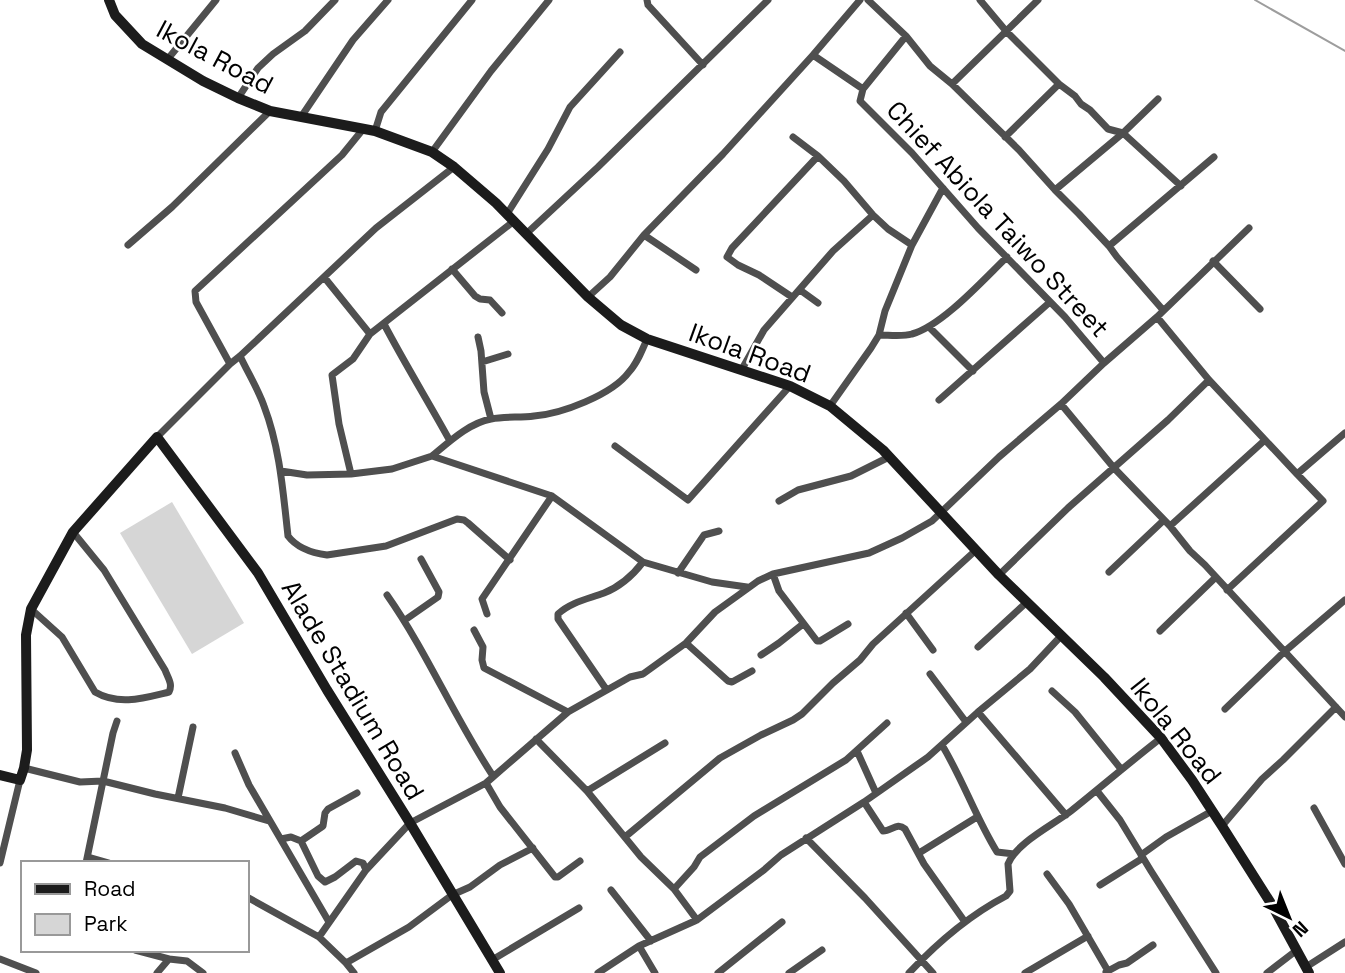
<svg xmlns="http://www.w3.org/2000/svg" width="1345" height="973" font-family="'Space Grotesk',sans-serif">
<style>
.green{fill:#d6d6d6}
.lines{fill:none;stroke-linecap:round;stroke-linejoin:round}
.stream{stroke:#9d9d9d;stroke-width:2}
.street{stroke:#4f4f4f;stroke-width:7}
.secondary{stroke:#1c1c1c;stroke-width:10}
.labels{text-anchor:middle;dominant-baseline:central;stroke-width:5;stroke-linejoin:round;paint-order:stroke}
.street-label{font-size:26px;fill:#000;stroke:#fff}
</style>
<rect width="100%" height="100%" fill="#fff"/>
<!-- green -->
<path class="green" d="M172 502 244 623 192 654 120 533Z"/>
<g class="lines">
<!-- stream -->
<path class="stream" d="M1255 0 1345 51"/>
<!-- street -->
<path class="street" d="M647 0 648 5 703 65
M868 0 906 36 930 66 952 84 1019 150 1055 190 1079 214 1109 246 1117 257 1163 310
M980 0 1006 31 1059 84 1075 96 1081 104 1090 110 1108 129 1123 133 1181 186
M906 36 863 89 860 101 912 153 978 228 1065 317 1104 363
M813 55 863 89
M167 60 216 0
M952 84 1038 0
M238 98 258 68 273 54 305 31 335 0
M301 117 353 40 388 0
M375 131 381 112 472 0
M793 137 818 156 844 181 873 215 888 229 912 245
M1005 137 1059 84
M432 152 491 71 549 0
M1055 190 1123 133 1158 99
M507 214 548 149 570 107 620 52
M526 234 598 167 768 0
M644 235 696 270
M128 245 172 207 270 111
M1109 246 1214 157
M1213 261 1260 309
M452 269 475 296 480 299 490 300 502 313
M324 277 370 334
M800 290 818 303
M588 297 610 277 644 235 723 154 813 55 860 0
M792 297 759 275 738 265 727 257 732 248 818 156
M1157 317 1209 380 1297 474 1345 433
M384 324C405 364 428 401 450 441
M929 327 973 371
M879 335C889 335 902 337 912 334 942 326 984 279 1007 257
M478 337 481 351 484 392 491 419
M240 356C248 373 258 389 264 406 280 448 283 492 288 536 297 548 312 553 327 555L386 546 457 519 464 520 468 523 510 560
M482 362 508 354
M230 364 196 302 195 291 342 155 364 128
M742 369 764 330 833 251 873 215
M939 400 1050 302
M1061 404 1114 468 1170 526 1190 551 1205 565 1345 717
M830 406 871 348 879 335 885 311 912 245 943 188
M157 437 230 364 240 356 376 228 454 167
M615 446 688 500 790 386
M432 456C449 442 469 423 491 419 505 416 520 418 534 416 561 414 612 395 629 372 637 363 642 351 647 339
M281 471 307 475 351 474 392 469 432 456 552 496 643 562
M351 474 339 424 332 375 353 359 370 334 514 221
M779 501 798 490 851 476 889 457
M1170 526 1265 440
M1109 572 1164 520
M678 573 704 535 719 531
M773 574 779 591 817 641H820L848 624
M999 575 1068 508 1168 420 1209 380
M1227 590 1323 501 1297 474
M387 595C427 652 454 717 493 776
M31 609 62 637 95 692C119 706 144 698 169 692 173 684 168 678 165 670L104 570 73 532
M906 613 933 650
M487 614 482 599 552 496
M405 620 438 597 439 592 421 559
M474 630 483 647 482 660 484 668 568 712
M1160 631 1216 577
M686 643 728 681 732 682 752 671
M978 647 1027 602
M761 655 779 643 803 624
M930 674 966 722
M606 689 558 619V614C571 602 588 599 604 593 619 587 633 575 643 562L712 582 747 587
M1052 691 1075 712 1121 769
M1225 709 1284 652 1345 600
M978 712 1066 815
M536 739 587 791 641 857 674 889 697 920
M942 745C963 780 976 818 997 852L1014 854
M857 751 876 793
M235 753 249 785 329 922
M24 768 80 782 103 781 155 794 225 808 269 821
M486 783 500 807 555 877H558L580 861
M587 791 665 743
M1097 791 1120 820 1151 871 1216 973
M178 798 193 727
M864 802 883 831C892 831 897 822 905 829L924 864 965 922
M1314 808 1345 864
M1222 826 1262 779 1283 760 1336 707
M625 837 720 758 761 735 793 720 802 714 833 683 860 660 873 644 975 551
M806 838 865 898 933 973
M281 839 291 837 301 841 323 826 325 813 328 809 357 793
M301 841 318 876 325 882 335 877 356 861 363 863 366 870
M919 853 977 817
M1141 855 1166 837 1212 811
M88 857 109 863
M0 863 20 780
M86 863 113 733 117 721
M1047 874 1069 904 1108 971
M1100 885 1143 858
M674 889 694 867 700 857 754 816 846 760 887 723
M611 890 651 941
M247 897 319 937 366 870 410 823 486 783 568 712 630 677 643 674 686 643 715 612 758 581 773 574 869 553 902 538 932 521 999 457 1061 404 1104 363 1157 317 1249 228
M319 937 346 963 354 973
M639 946 655 973
M135 950 169 959 187 961 203 973
M0 959 36 973
M492 960 579 908
M346 963 409 927 452 895 470 887 500 865 533 848
M1306 967 1345 942
M1106 972 1119 965 1127 963 1153 945
M157 973 169 959
M598 973 639 946 697 920 764 870 781 855 864 802 928 757 978 712 1030 669 1061 636
M718 973 782 922
M789 973 822 950
M909 973C937 943 970 915 1006 896L1010 891 1008 864C1016 843 1053 825 1071 811 1101 787 1130 762 1161 738
M1025 973 1088 936
M1267 973 1297 950"/>
<!-- secondary -->
<path class="secondary" d="M109 0 115 15 142 44 203 81 238 98 270 111 375 131 432 152 454 167 496 203 588 297 621 325 647 339 790 386 830 406 883 450 999 575 1104 677 1161 738 1192 780 1222 826 1272 905 1309 973
M0 775 20 780 24 768 27 750 26 635 31 609 73 532 157 437 258 573 327 690 410 823 500 973"/>
</g>
<g class="labels">
<!-- street labels -->
<g class="street-label">
<text transform="translate(215 57) rotate(28)">Ikola Road</text>
<text transform="translate(998 219) rotate(47)">Chief Abiola Taiwo Street</text>
<text transform="translate(750 353) rotate(20)">Ikola Road</text>
<text transform="translate(353 690) rotate(59)">Alade Stadium Road</text>
<text transform="translate(1176 731) rotate(51)">Ikola Road</text>
</g>
</g>
<!-- legend -->
<rect x="21" y="861" width="228" height="91" fill="#ffffff" stroke="#999999" stroke-width="2"/>
<rect x="35" y="884" width="35" height="10" fill="#1c1c1c" stroke="#999999" stroke-width="2"/>
<text x="84" y="896" font-size="21" fill="#000000">Road</text>
<rect x="35" y="914" width="35" height="21" fill="#d6d6d6" stroke="#999999" stroke-width="2"/>
<text x="84" y="931" font-size="21" fill="#000000">Park</text>
<!-- north arrow -->
<g transform="translate(1289 917) rotate(137)" stroke="#ffffff" stroke-width="5" paint-order="stroke">
<path d="M0-5L12 26L0 18L-12 26Z" fill="#000000"/>
<text y="-10" font-size="19" font-weight="bold" text-anchor="middle" fill="#000000">N</text>
</g>
</svg>
